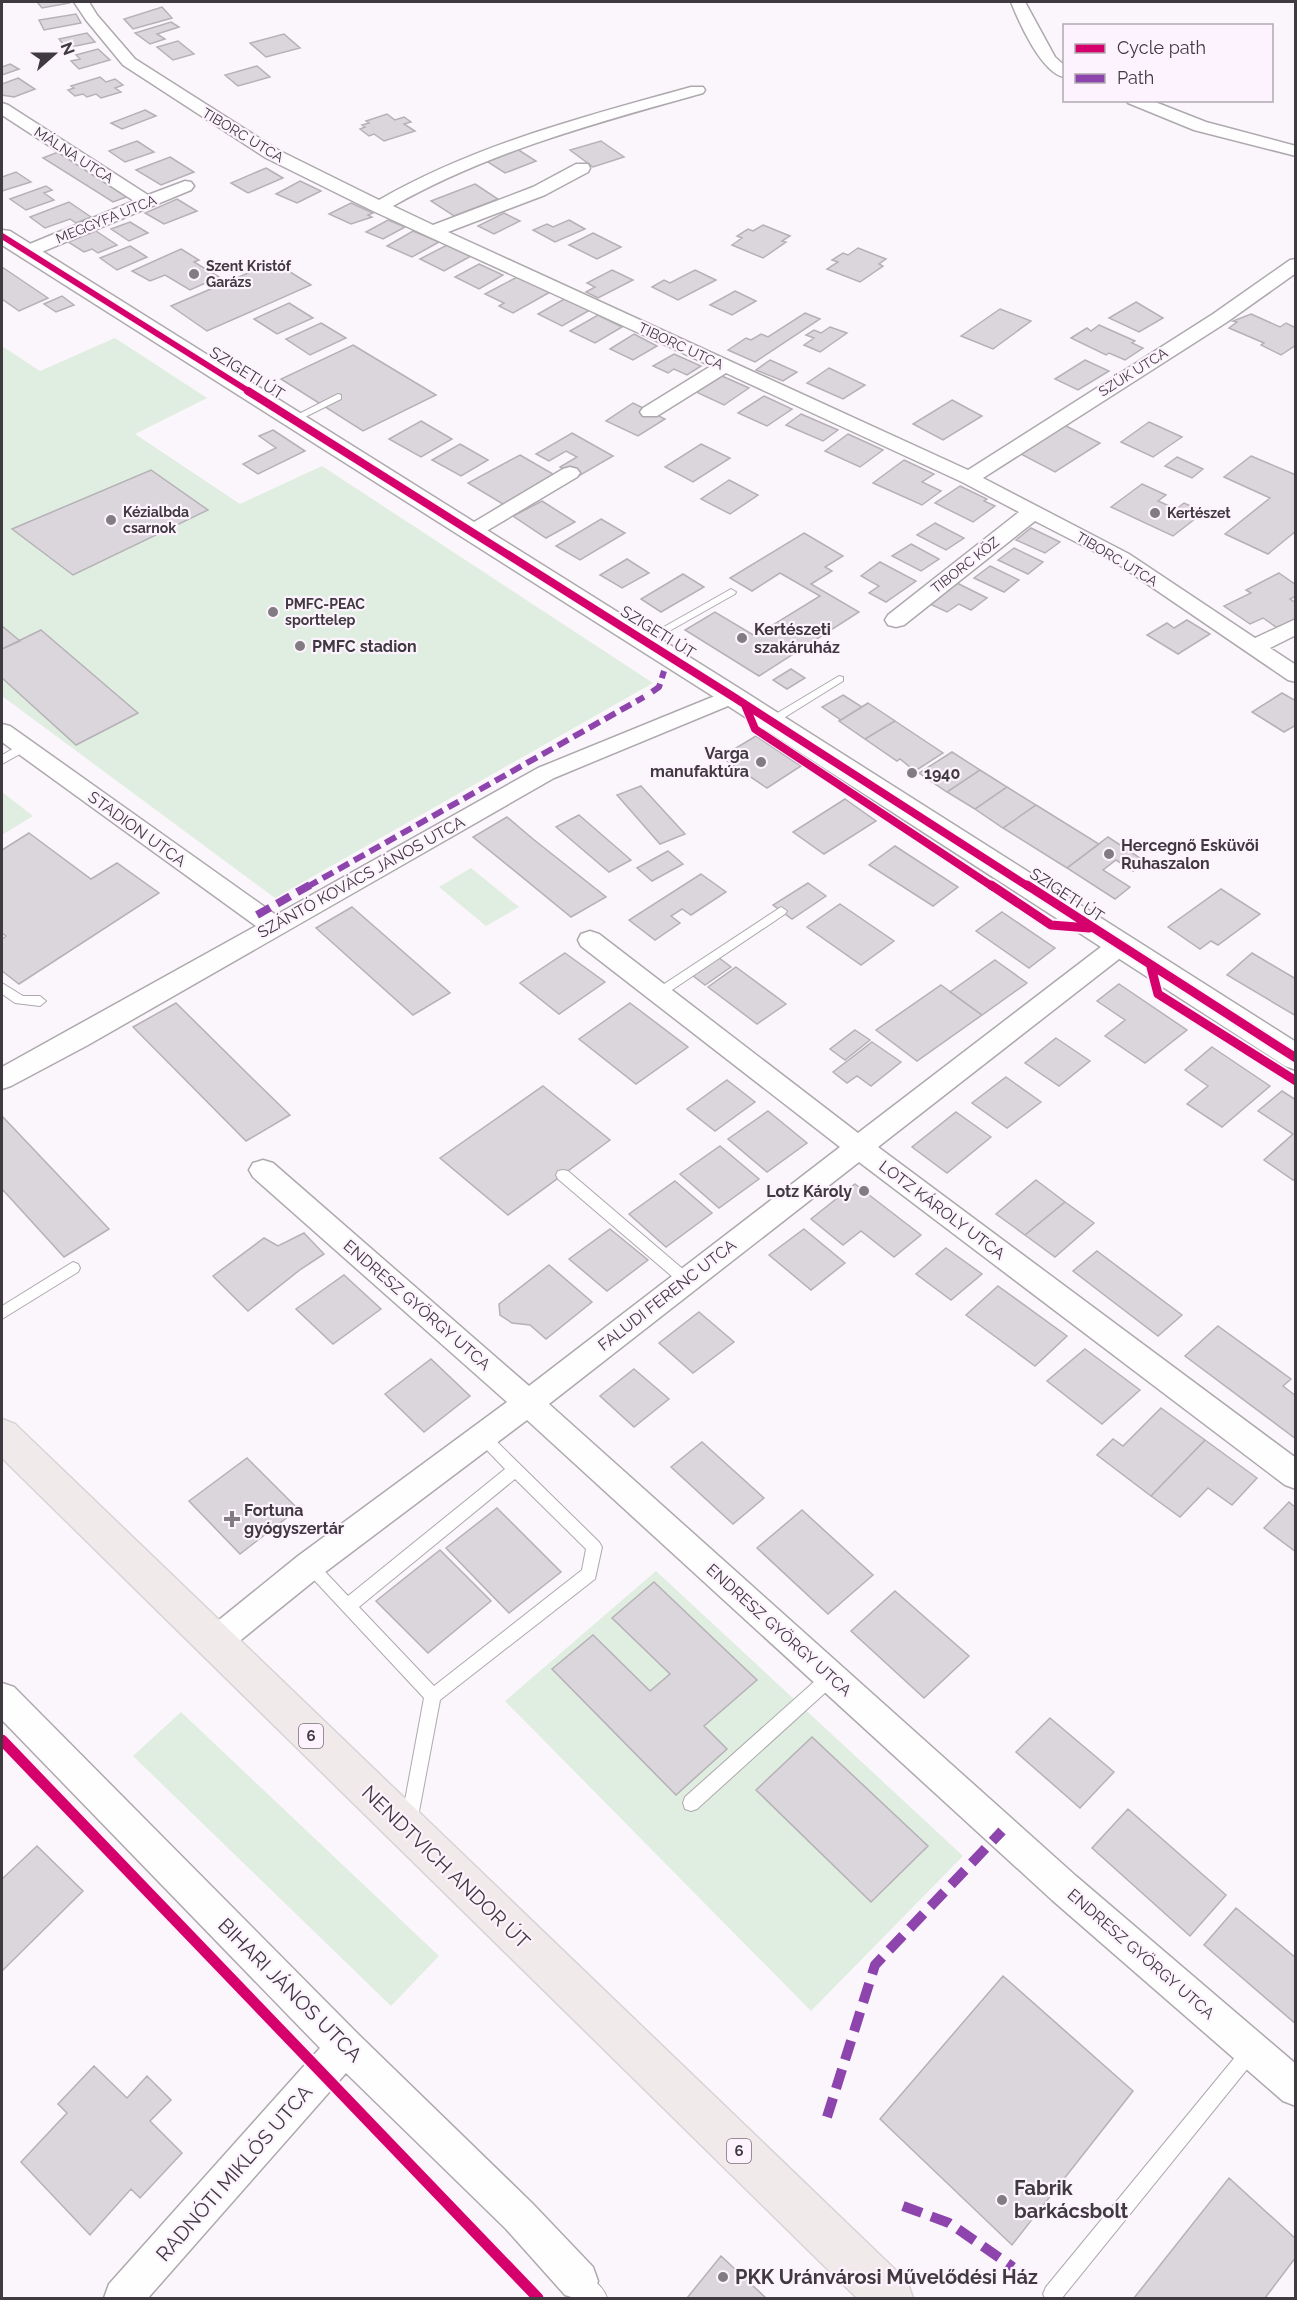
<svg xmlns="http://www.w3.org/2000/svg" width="1297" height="2300" font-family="Raleway,sans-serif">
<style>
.green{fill:#dfeee0}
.building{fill:#dad6db;stroke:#b5b1b6;stroke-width:1.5}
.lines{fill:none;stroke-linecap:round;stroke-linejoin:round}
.service-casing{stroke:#ada9ad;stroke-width:2}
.minor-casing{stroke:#ada9ad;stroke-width:3}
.tertiary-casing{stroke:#ada9ad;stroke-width:3}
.primary-casing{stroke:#d7d4d7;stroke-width:3}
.service{fill:#fefefe;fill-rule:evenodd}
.minor{fill:#fefefe;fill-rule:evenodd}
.tertiary{fill:#fefefe;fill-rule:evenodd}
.primary{fill:#f1eaea;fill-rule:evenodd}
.quiet-far2{stroke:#8e44ad;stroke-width:6;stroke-dasharray:12 6;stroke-linecap:butt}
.quiet-far1{stroke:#8e44ad;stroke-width:8;stroke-dasharray:15 8;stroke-linecap:butt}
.quiet{stroke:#8e44ad;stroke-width:10;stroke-dasharray:20 10;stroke-linecap:butt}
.cycleway-far3-casing{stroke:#fdf3fe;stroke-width:8}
.cycleway-far2-casing{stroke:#fdf3fe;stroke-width:10}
.cycleway-far1-casing{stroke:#fdf3fe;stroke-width:13}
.cycleway-casing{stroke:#fdf3fe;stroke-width:15}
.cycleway-far3{stroke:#d6006c;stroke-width:6}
.cycleway-far2{stroke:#d6006c;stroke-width:8}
.cycleway-far1{stroke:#d6006c;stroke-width:9}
.cycleway{stroke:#d6006c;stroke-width:11}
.poi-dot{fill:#817c81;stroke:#fdf3fe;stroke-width:2}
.labels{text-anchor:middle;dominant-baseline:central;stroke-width:4.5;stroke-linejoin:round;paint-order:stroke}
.far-street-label{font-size:14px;fill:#3f3a3f;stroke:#fdf3fe}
.far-poi-label{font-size:14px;font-weight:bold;fill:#3f3a3f;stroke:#fdf3fe;text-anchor:start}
.shield{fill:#fdf3fe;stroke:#787278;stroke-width:1.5}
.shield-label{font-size:15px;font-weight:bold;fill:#3f3a3f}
.street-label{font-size:16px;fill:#3f3a3f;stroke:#fdf3fe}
.poi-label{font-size:16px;font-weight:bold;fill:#3f3a3f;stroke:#fdf3fe;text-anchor:start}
.near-street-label{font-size:20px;fill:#3f3a3f;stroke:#fdf3fe}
.near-poi-label{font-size:20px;font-weight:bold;fill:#3f3a3f;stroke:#fdf3fe;text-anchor:start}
</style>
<rect width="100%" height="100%" fill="#fbf6fb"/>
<!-- green -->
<path class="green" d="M115 338 207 398 135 434 240 504 322 466 653 683 275 898 2 696V346L40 371Z
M2 792 33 816 2 835Z
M471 868 519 907 486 926 439 887Z
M656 1571 963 1856 811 2011 505 1701Z
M181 1712 439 1956 391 2006 133 1756Z"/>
<!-- building -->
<path class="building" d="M37 2H68L69 3 42 8Z
M162 7 172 18 133 29 124 19Z
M76 14 81 23 44 30 39 20Z
M171 22 179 27 157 34 165 39 150 44 135 33Z
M87 33 95 42 66 48 59 39Z
M284 34 300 48 266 57 250 43Z
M178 41 194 54 173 60 157 47Z
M98 49 110 60 79 69 71 61 80 59 76 55Z
M10 64 19 69 2 75V67Z
M257 66 270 77 238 86 225 75Z
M100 77 106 82 115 79 123 85 115 88 121 92 101 98 96 94 87 97 83 94 75 96 68 90 74 88 71 86Z
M18 78 35 89 14 97 2 95V84Z
M145 110 156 116 122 129 111 123Z
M387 114 395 120 404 117 411 122 404 124 415 131 384 141 374 134 369 136 360 129 365 127 362 125 369 123 366 121Z
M137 141 154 152 125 162 109 151Z
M601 141 624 157 593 167 570 150Z
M514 147 536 161 505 173 483 159Z
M58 152 129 196 113 202 43 158Z
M170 157 194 172 161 185 136 170Z
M266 168 283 178 248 193 231 183Z
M16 172 31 182 2 191V177Z
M300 181 321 191 297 203 276 194Z
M475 184 498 199 454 216 431 201Z
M46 186 52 190 44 193 54 200 26 210 10 199Z
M177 199 197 211 164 224 145 213Z
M69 202 91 217 76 223 70 219 45 228 30 217Z
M351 203 373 213 368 215 372 217 351 224 329 214Z
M504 213 520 221 494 234 478 226Z
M388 220 405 227 383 239 366 232Z
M569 220 585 229 555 242 533 230 547 224 553 227Z
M130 222 148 233 129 241 111 229Z
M763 225 790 236 782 241 786 242 763 258 732 245 742 238 737 236 748 229 753 231Z
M96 231 117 245 98 253 92 249 84 252 68 242Z
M413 231 439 242 412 257 387 246Z
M593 233 621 247 597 259 569 245Z
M447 245 471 256 444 271 420 259Z
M130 246 147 257 117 270 100 258Z
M858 248 886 259 879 264 883 266 860 282 827 269 838 262 832 260 843 253 848 255Z
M181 249 199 260 194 262 219 277 190 290 165 275 150 281 132 271Z
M274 262 311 285 207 331 171 306Z
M479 264 503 275 479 289 455 277Z
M2 267 48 298 19 311 2 299Z
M612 270 633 280 598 298 586 292 595 287 587 283Z
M695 270 716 280 678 300 652 287 664 280 670 283Z
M519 276 552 291 513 313 499 306 504 303 485 294Z
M735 291 756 301 732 315 710 305Z
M62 296 74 305 56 312 44 304Z
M566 298 590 310 562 326 538 314Z
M1136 302 1163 318 1139 332 1109 318Z
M289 303 313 318 277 334 254 319Z
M1000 309 1031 321 993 349 961 336Z
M805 313 820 319 755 362 728 350 746 338 751 340 761 334 768 337Z
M1251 314 1280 327 1286 323 1296 328V345L1281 355 1261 345 1264 343 1229 328 1237 322 1233 321Z
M598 315 622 327 595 343 570 331Z
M321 323 346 338 310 355 286 339Z
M1099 325 1135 341 1132 343 1143 348 1125 360 1109 353 1106 355 1071 338 1087 328 1091 331Z
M830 327 847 333 820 352 804 345 814 338 806 335 814 330 821 333Z
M634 334 657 346 633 360 610 349Z
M353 345 436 395 363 431 281 379Z
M674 354 701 366 687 375 674 369 668 373 653 366Z
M770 360 797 372 783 381 756 370Z
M1085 360 1109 371 1078 390 1055 379Z
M829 368 865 385 843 399 807 383Z
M722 376 749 388 724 405 696 392Z
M764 396 792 409 767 426 738 413Z
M952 400 982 416 943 440 913 424Z
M633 403 665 419 638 436 606 421Z
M801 414 838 430 823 441 786 425Z
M421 421 452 439 421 457 389 439Z
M1149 422 1182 437 1153 457 1121 442Z
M1064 425 1100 443 1055 472 1019 453Z
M273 430 305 451 258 474 243 464 276 448 259 436Z
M572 433 613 456 577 477 560 467 577 457 566 451 549 461 536 454Z
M848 434 883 450 860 467 825 451Z
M460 444 488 460 461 476 432 460Z
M701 444 730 458 693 482 665 467Z
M520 455 558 477 506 506 468 483Z
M1251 456 1296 475V531L1268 554 1225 534 1270 498 1224 477Z
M1177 457 1203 469 1192 478 1165 466Z
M904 460 934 474 922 482 941 491 922 505 873 483Z
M151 470 208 510 73 575 12 529Z
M729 480 758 495 730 514 701 499Z
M1142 484 1166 495 1158 501 1176 509 1184 503 1204 512 1173 536 1111 507Z
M960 486 987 499 984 501 995 506 973 522 935 503Z
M542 501 575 522 546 538 513 516Z
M601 519 625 533 580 560 556 546Z
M935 523 964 538 946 550 917 535Z
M1031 528 1060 542 1045 553 1016 540Z
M804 533 843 556 825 567 832 571 811 584 859 612 759 676 685 630 715 612 755 636 820 596 780 573 752 591 730 578Z
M911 544 939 559 921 571 892 556Z
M1014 548 1043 562 1028 574 998 560Z
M627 559 649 573 622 588 600 575Z
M880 562 916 581 886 602 869 593 879 586 861 576Z
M990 566 1019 580 1004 592 974 578Z
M1279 573 1296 585V596L1290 599 1296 603V620L1279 629 1263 618 1250 624 1224 606 1251 593 1246 590Z
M683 574 704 587 661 612 641 599Z
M957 583 987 598 971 610 959 604 947 612 930 604Z
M1187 620 1210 634 1178 654 1147 635 1167 623 1174 628Z
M2 626 20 641 2 649Z
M41 630 138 713 76 745 2 678V649Z
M791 669 805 678 787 689 773 680Z
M1282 693 1296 701V725L1284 732 1252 712Z
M843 695 862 707 841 720 822 707Z
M868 703 895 721 865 739 839 721Z
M895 721 943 753 915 771 900 759 897 761 865 739Z
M756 736 801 766 767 788 721 757Z
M952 752 980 770 947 792 919 773Z
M980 770 1007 787 975 809 947 792Z
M641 786 685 834 660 844 617 795Z
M1007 787 1036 805 1003 828 975 809Z
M845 799 876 821 824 854 793 832Z
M1036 805 1099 844 1067 868 1003 828Z
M579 815 631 860 609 872 556 827Z
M507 817 533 839 606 897 571 917 473 837Z
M29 833 91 879 117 863 159 893 19 984 2 971V939L6 936 2 933V850Z
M1108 837 1146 862 1133 871 1116 860 1103 870 1130 887 1115 899 1067 868Z
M895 846 958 887 933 906 869 865Z
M668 851 683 864 652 881 637 868Z
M701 874 726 892 691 915 682 909 671 916 680 923 655 940 629 920Z
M808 883 826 896 792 919 773 905Z
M1221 889 1260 914 1218 945 1211 941 1200 949 1168 927Z
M840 904 894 941 861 965 807 927Z
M352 907 424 970 450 993 413 1015 316 928Z
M1002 912 1055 948 1029 968 976 931Z
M565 953 605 982 559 1014 520 983Z
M1252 953 1296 979V1016L1227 975Z
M718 957 731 967 705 985 692 975Z
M995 960 1027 983 982 1015 950 992Z
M736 967 786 1004 757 1024 708 987Z
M1119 984 1187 1030 1145 1063 1105 1036 1125 1020 1097 1001Z
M941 985 982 1015 917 1061 876 1030Z
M176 1003 256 1082 290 1115 246 1141 133 1027Z
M630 1003 688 1047 636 1084 579 1039Z
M855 1030 870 1040 845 1060 830 1049Z
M1056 1038 1090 1061 1059 1086 1025 1063Z
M872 1042 901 1062 871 1086 857 1076 847 1083 833 1072Z
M1212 1047 1270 1086 1222 1127 1187 1104 1208 1086 1185 1070Z
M1006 1077 1041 1102 1007 1128 972 1103Z
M727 1080 755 1102 715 1131 687 1109Z
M543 1086 610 1140 508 1215 440 1158Z
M1282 1091 1296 1100V1178L1293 1180 1264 1160 1293 1134 1258 1111Z
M768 1111 807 1143 767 1172 728 1139Z
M956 1112 991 1137 947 1173 912 1147Z
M2 1116 76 1194 109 1229 64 1257 2 1189Z
M720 1146 759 1179 719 1208 680 1174Z
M1036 1180 1065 1202 1025 1235 996 1214Z
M675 1181 712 1213 666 1247 629 1214Z
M855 1184 864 1191 921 1235 894 1257 861 1231 843 1245 811 1219Z
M1065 1202 1094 1223 1055 1257 1025 1235Z
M610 1229 648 1260 607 1291 569 1259Z
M804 1229 845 1263 811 1290 769 1255Z
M304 1233 324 1254 301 1269 248 1311 213 1276 264 1238 278 1246Z
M946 1248 982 1274 951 1300 916 1274Z
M1097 1251 1182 1315 1158 1336 1073 1271Z
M549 1265 592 1302 546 1339 530 1325 512 1323 500 1315 499 1304Z
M344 1275 381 1309 333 1344 296 1309Z
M998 1286 1067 1336 1035 1366 966 1315Z
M699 1312 734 1342 693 1373 659 1343Z
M1218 1326 1291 1379 1283 1386 1296 1396V1439L1185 1356Z
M1085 1349 1140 1390 1102 1424 1047 1381Z
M431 1359 470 1396 424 1432 385 1394Z
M634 1369 669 1399 634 1427 600 1396Z
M1161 1408 1205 1440 1151 1496 1097 1455 1113 1439 1123 1446Z
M1205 1440 1257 1478 1232 1505 1208 1488 1180 1517 1151 1496Z
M702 1442 764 1498 733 1524 671 1467Z
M247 1458 298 1509 240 1554 189 1501Z
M1289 1502 1296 1508V1552L1264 1528Z
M497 1508 561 1572 509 1613 446 1548Z
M802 1510 873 1575 828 1614 757 1548Z
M440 1550 491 1601 428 1653 376 1601Z
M654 1582 757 1680 704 1726 727 1749 676 1795 552 1669 593 1635 650 1691 670 1674 612 1618Z
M895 1591 969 1656 924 1698 851 1631Z
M1050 1718 1114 1772 1080 1808 1016 1752Z
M812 1737 928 1846 871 1902 756 1790Z
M1128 1809 1226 1895 1190 1936 1092 1848Z
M37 1846 83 1891 2 1971V1879Z
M1236 1908 1296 1958V2024L1204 1945Z
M1003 1976 1133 2091 1012 2245 880 2119Z
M94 2066 127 2098 147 2076 171 2100 150 2121 182 2153 140 2198 131 2189 90 2235 21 2162 67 2113 58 2104Z
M1229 2178 1296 2239V2257L1265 2298H1134Z
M721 2256 766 2298H687Z"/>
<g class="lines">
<!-- service casing -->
<g class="service-casing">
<path id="service" d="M338 394 341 395V399L295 422 287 420Z
M731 589 736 592 735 594 648 643H640L639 641Z
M839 676 843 677V681L774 724H766L764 721Z
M23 743 27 744V750L2 764V755Z
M781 907 787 911 785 914 663 996H655L653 993 655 990Z
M2 983 23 996H40L46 1001 40 1006 15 1003 2 994Z
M563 1170 568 1171 691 1276 693 1280 691 1284H681L558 1179 556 1175 558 1171Z
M73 1262 78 1264 80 1268 78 1272 2 1319V1306Z
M482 1430 487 1432 599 1542 602 1547 595 1579 440 1700 417 1822 415 1828 409 1830 403 1828 401 1822 424 1698 301 1566 303 1561 309 1559 315 1561 348 1596 505 1469 477 1440 475 1436 477 1432ZM515 1479 586 1549 582 1570 434 1686 359 1607Z
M831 1670 837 1672 839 1677 837 1682 697 1809 691 1811 685 1809 683 1803 685 1797 825 1672Z
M1251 2042 1257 2045 1260 2051 1257 2057 1062 2298H1045L1043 2294 1046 2287 1245 2045Z
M580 2272C591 2277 604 2287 607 2298H584L573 2289 570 2282 573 2275Z"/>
</g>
<!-- minor casing -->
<g class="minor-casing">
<path id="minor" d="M74 2H89L97 15 135 59 278 150 379 200C477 144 583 117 691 87H703L705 90 703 93C596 123 490 151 393 206L433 225 533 187 576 164H588L590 168 588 172 545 195 448 232 968 470 1213 314 1290 260 1296 259V273L1227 322 983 478 1129 554 1255 638 1296 619V635L1270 648 1296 665V682L1288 680 1115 562 1035 521 904 625 896 627 888 625 885 620 888 615 1019 512 962 482 726 373 657 416H643L640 412 643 408 711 366 373 211 266 158 123 65 86 20Z
M1011 2H1025L1055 57 1064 65V77C1041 72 1019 22 1011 2Z
M1126 100H1150L1206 122 1296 146V156L1194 130 1128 103Z
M2 103 8 105 148 195 185 181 191 182 194 186 191 190 32 256H20L17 252 20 248 134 201 2 115Z
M570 467 577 469 580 473 577 477 478 536 471 538 464 536 461 532 464 528 563 469Z
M732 689 740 691 743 696 740 701 554 778 88 1045 11 1086 2 1089V1067L256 926 2 742V724L10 726 276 915 538 768Z
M590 931 599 934 858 1133 1110 940 1119 937 1128 940 1131 946 1128 952 878 1147 1296 1458V1489L1285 1485 859 1162 549 1404 1076 1876 1296 2064V2106L1283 2101 1052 1900 527 1420 320 1576 226 1652 215 1657 204 1652 199 1642 204 1632 298 1556 507 1402 253 1177 249 1170 253 1163 263 1160 273 1163 529 1386 840 1147 581 946 578 940 581 934Z
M2 1683 14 1687 358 2034 532 2203 593 2267 598 2281 593 2295C582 2299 576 2299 565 2295L506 2229 346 2073 148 2298H104L109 2284 320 2048 2 1720Z"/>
</g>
<!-- tertiary casing -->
<g class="tertiary-casing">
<path id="tertiary" d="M2 230 10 231 742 690 1296 1042V1070L1285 1066 722 702 2 245Z"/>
</g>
<!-- primary casing -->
<g class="primary-casing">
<path id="primary" d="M2 1419 15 1424 907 2281 913 2298H857L2 1458Z"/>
</g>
<!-- service -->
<use href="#service" class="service"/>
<!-- minor -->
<use href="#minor" class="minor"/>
<!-- tertiary -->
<use href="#tertiary" class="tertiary"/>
<!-- primary -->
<use href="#primary" class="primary"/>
<!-- quiet-far2 -->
<path class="quiet-far2" d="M652 692 659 687 664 671
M307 887 644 697"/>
<!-- quiet-far1 -->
<path class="quiet-far1" d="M257 915 310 885"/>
<!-- quiet -->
<path class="quiet" d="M827 2117 875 1965 1002 1831
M903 2206 949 2223 1013 2267"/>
<!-- cycleway-far3 casing -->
<g class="cycleway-far3-casing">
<path id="cycleway-far3" d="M2 236 250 392"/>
</g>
<!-- cycleway-far2 casing -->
<g class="cycleway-far2-casing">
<path id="cycleway-far2" d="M248 391 732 696 1029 887
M745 705 755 729 993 887"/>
</g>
<!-- cycleway-far1 casing -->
<g class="cycleway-far1-casing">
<path id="cycleway-far1" d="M991 885 1051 925 1089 928
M1027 885 1296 1058
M1151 967 1158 994 1296 1081"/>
</g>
<!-- cycleway casing -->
<g class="cycleway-casing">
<path id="cycleway" d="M2 1740 538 2298"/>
</g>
<!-- cycleway-far3 -->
<use href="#cycleway-far3" class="cycleway-far3"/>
<!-- cycleway-far2 -->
<use href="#cycleway-far2" class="cycleway-far2"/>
<!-- cycleway-far1 -->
<use href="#cycleway-far1" class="cycleway-far1"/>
<!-- cycleway -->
<use href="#cycleway" class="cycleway"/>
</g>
<!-- markers -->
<g class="poi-dot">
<circle cx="194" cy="274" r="6"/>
<circle cx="1155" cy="513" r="6"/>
<circle cx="111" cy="520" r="6"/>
<circle cx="273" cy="612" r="6"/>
<circle cx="742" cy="638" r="6"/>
<circle cx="300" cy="646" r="6"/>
<circle cx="761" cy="762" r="6"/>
<circle cx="912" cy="773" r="6"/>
<circle cx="1109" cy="854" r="6"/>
<circle cx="864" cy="1191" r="6"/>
<path d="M229 1510h6v6h6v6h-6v6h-6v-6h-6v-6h6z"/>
<circle cx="1002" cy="2200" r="6"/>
<circle cx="723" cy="2277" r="6"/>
</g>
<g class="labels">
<!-- far-street labels -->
<g class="far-street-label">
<text transform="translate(243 135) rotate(31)">TIBORC UTCA</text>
<text transform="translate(74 155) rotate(33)">MÁLNA UTCA</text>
<text transform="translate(106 219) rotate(-22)">MEGGYFA UTCA</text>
<text transform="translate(681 346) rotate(25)">TIBORC UTCA</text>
<text transform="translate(1133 372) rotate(-32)">SZŰK UTCA</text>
<text transform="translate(1117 559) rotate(31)">TIBORC UTCA</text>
<text transform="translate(965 565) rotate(-38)">TIBORC KÖZ</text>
</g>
<!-- far-poi labels -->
<g class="far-poi-label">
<text x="206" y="266">Szent Kristóf<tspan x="206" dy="16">Garázs</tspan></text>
<text x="123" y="512">Kézialbda<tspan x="123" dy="16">csarnok</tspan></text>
<text x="1167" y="513">Kertészet</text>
<text x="285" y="604">PMFC-PEAC<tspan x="285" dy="16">sporttelep</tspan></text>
</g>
<!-- shield labels -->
<g class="shield">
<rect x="299" y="1724" width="24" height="24" rx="4.5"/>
<rect x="727" y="2139" width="24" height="24" rx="4.5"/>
</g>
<g class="shield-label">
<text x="311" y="1736">6</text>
<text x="739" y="2151">6</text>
</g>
<!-- street labels -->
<g class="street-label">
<text transform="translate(247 373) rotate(32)">SZIGETI ÚT</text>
<text transform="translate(658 632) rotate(32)">SZIGETI ÚT</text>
<text transform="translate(137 829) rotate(36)">STADION UTCA</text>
<text transform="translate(361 877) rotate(-29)">SZÁNTÓ KOVÁCS JÁNOS UTCA</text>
<text transform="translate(1067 895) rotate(33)">SZIGETI ÚT</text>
<text transform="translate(942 1210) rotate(37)">LOTZ KÁROLY UTCA</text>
<text transform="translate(667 1295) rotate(-38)">FALUDI FERENC UTCA</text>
<text transform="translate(417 1305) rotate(41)">ENDRESZ GYÖRGY UTCA</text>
<text transform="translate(779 1630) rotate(42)">ENDRESZ GYÖRGY UTCA</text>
<text transform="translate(1141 1954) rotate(41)">ENDRESZ GYÖRGY UTCA</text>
</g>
<!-- poi labels -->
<g class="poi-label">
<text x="754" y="629">Kertészeti<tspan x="754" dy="18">szakáruház</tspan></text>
<text x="312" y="646">PMFC stadion</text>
<text x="749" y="753" text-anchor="end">Varga<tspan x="749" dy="18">manufaktúra</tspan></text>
<text x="924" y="773">1940</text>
<text x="1121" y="845">Hercegnő Esküvői<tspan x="1121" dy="18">Ruhaszalon</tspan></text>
<text x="852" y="1191" text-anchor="end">Lotz Károly</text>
<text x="244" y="1510">Fortuna<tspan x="244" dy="18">gyógyszertár</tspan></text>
</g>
<!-- near-street labels -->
<g class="near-street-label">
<text transform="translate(446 1867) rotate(44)">NENDTVICH ANDOR ÚT</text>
<text transform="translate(290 1990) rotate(45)">BIHARI JÁNOS UTCA</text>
<text transform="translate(234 2173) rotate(-49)">RADNÓTI MIKLÓS UTCA</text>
</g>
<!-- near-poi labels -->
<g class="near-poi-label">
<text x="1014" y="2188">Fabrik<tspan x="1014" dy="23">barkácsbolt</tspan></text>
<text x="735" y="2277">PKK Uránvárosi Művelődési Ház</text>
</g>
</g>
<!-- border -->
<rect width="1297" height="2300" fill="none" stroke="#3f3a3f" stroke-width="6"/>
<!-- legend -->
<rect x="1063" y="24" width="210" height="78" fill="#fdf3fe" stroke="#b1a9b2" stroke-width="1.5"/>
<rect x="1075" y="44" width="30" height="9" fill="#d6006c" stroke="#b1a9b2" stroke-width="1.5"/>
<text x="1117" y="54" font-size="18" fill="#3f3a3f">Cycle path</text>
<rect x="1075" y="74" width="30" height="9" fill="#8e44ad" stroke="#b1a9b2" stroke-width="1.5"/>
<text x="1117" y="84" font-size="18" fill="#3f3a3f">Path</text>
<!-- north arrow -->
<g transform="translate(54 54) rotate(69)" stroke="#fdf3fe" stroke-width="4.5" paint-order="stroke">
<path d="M0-4.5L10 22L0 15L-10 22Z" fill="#3f3a3f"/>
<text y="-9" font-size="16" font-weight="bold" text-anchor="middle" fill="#3f3a3f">N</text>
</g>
</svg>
